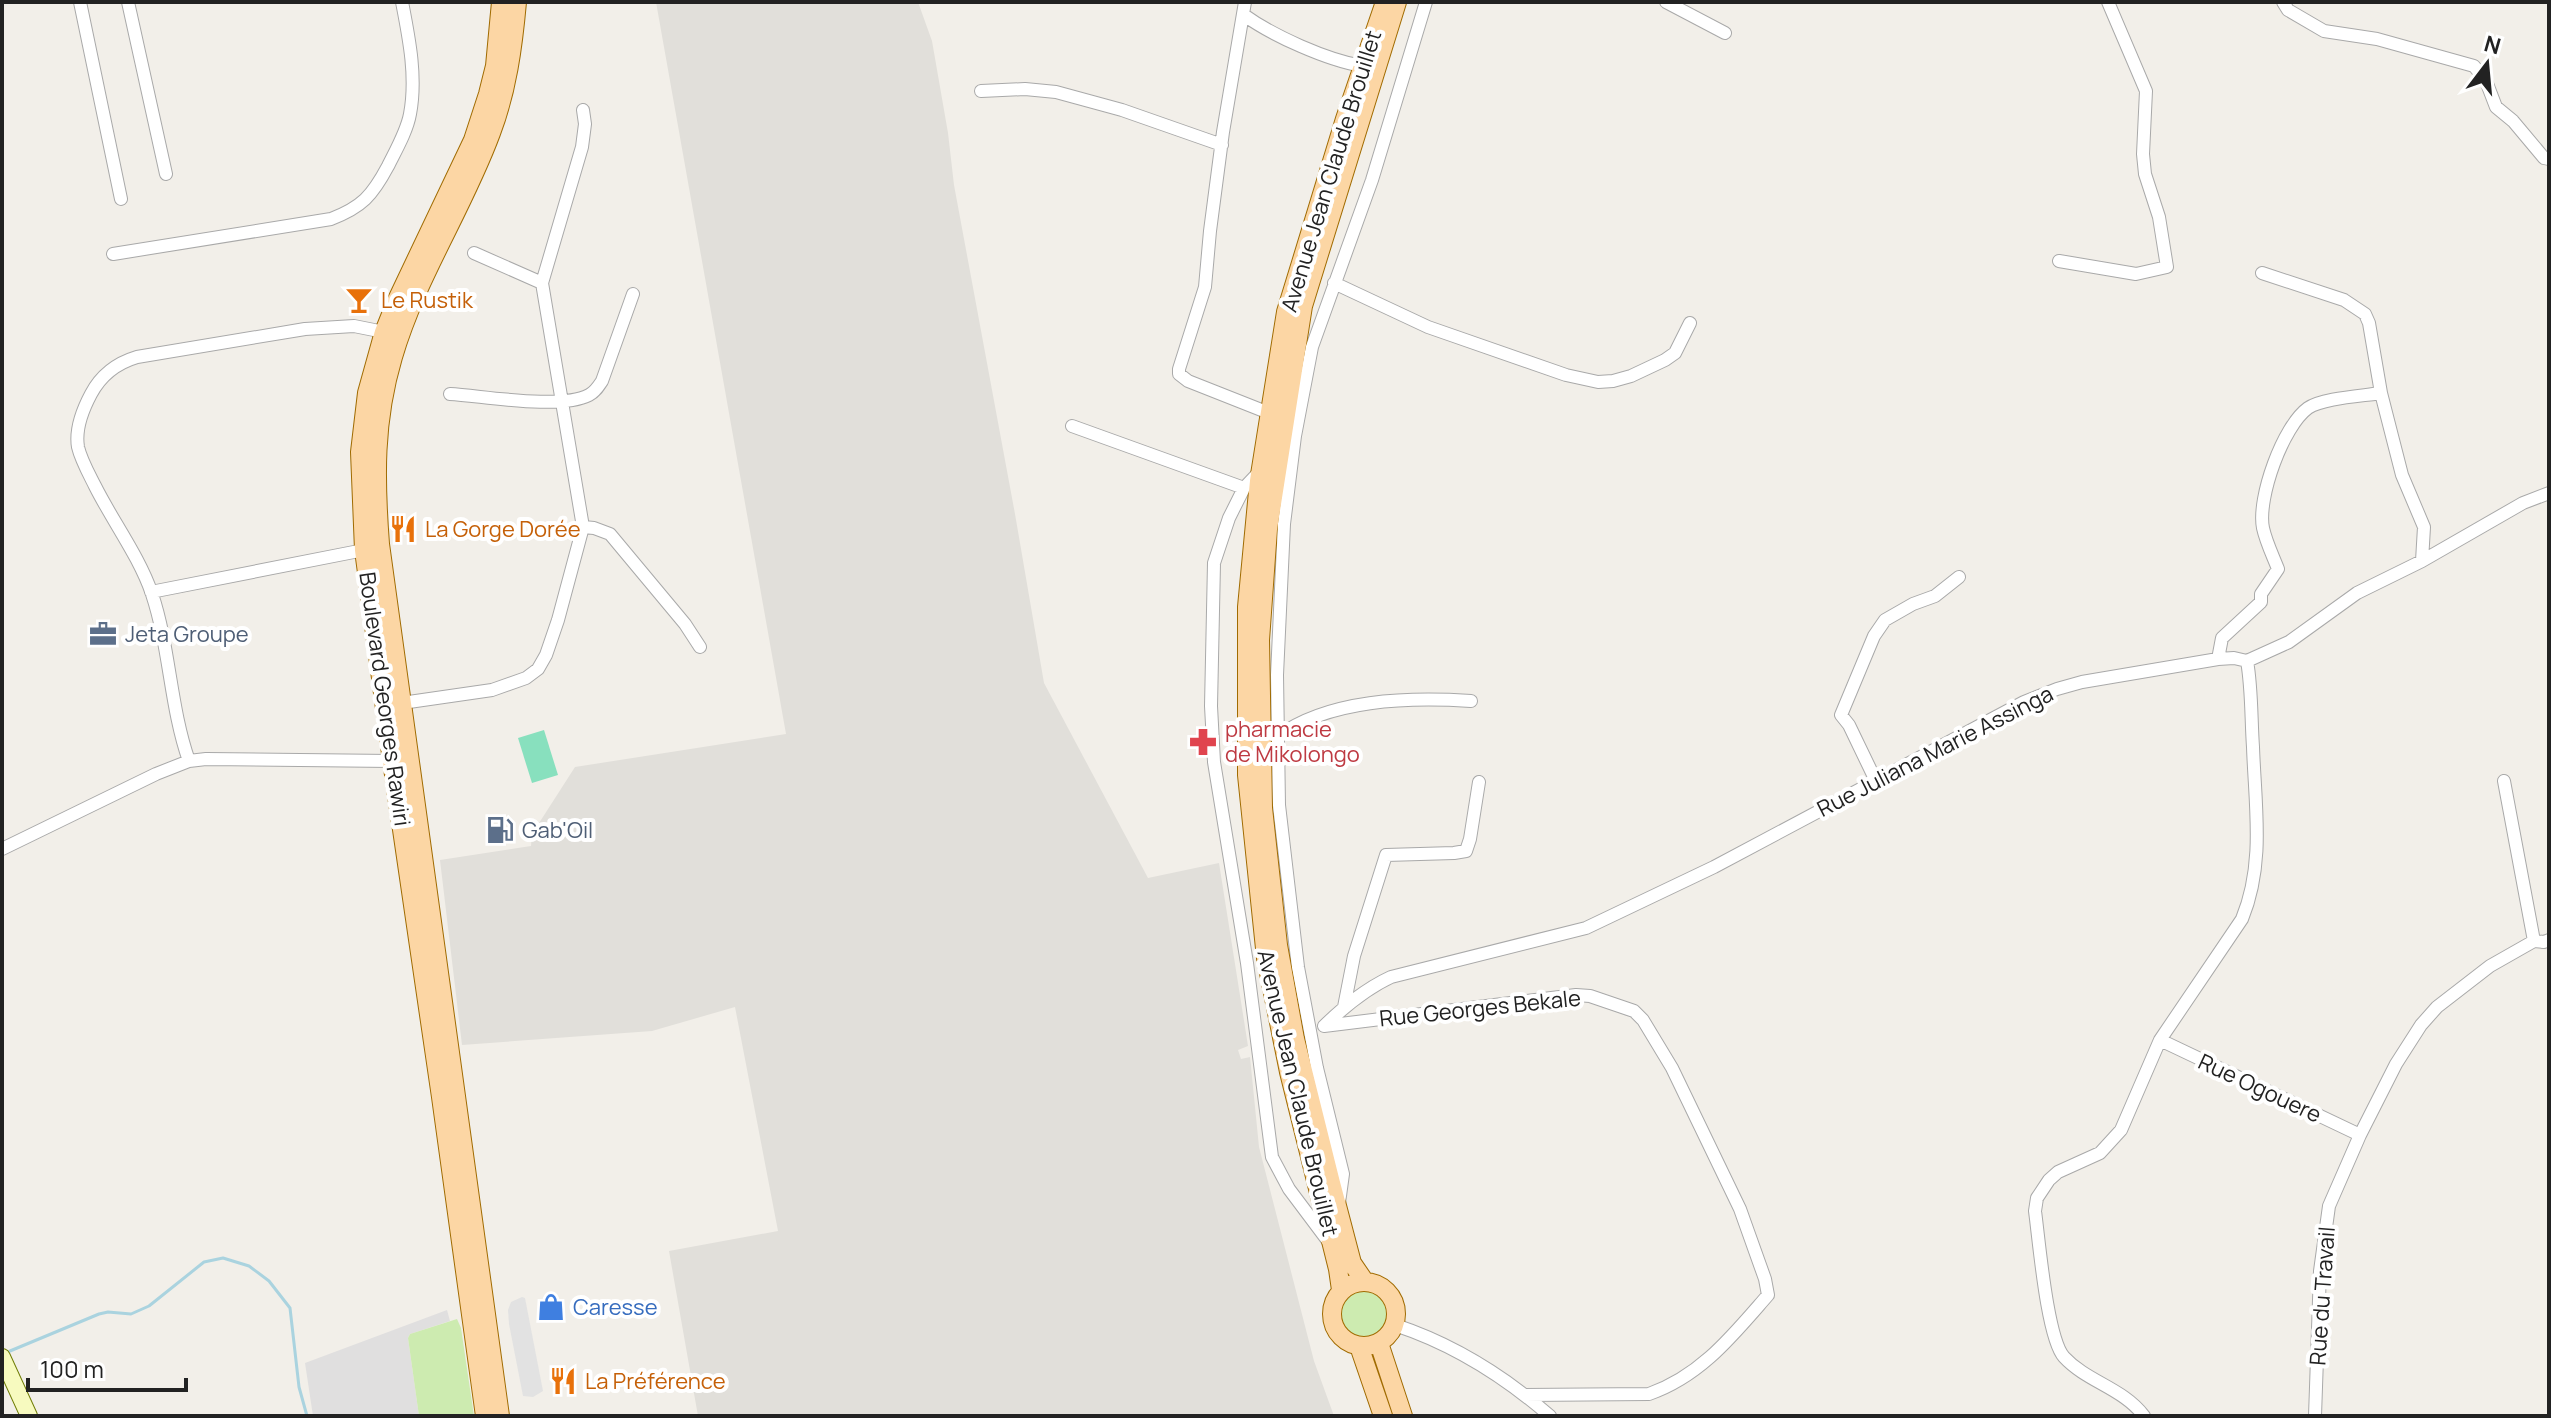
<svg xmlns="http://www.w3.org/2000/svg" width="2551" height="1418" font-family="Manrope,sans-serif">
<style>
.residential{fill:#e0dfdf}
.airport{fill:#e1dfda}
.grass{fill:#cdebb0}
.pitch{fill:#88e0be}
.parking{fill:#e2e2e2}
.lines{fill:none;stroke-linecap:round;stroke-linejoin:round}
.stream{stroke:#aad3df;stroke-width:3}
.minor-casing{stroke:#a9a9a9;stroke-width:14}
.secondary-casing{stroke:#707d05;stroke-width:18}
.primary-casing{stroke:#a06b00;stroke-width:20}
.minor{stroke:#fff;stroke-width:12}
.secondary{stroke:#f7fabf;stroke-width:16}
.primary{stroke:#fcd6a4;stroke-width:18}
.labels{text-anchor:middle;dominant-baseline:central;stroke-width:8;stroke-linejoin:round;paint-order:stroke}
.street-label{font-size:22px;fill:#222;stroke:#fff}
.food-label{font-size:22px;fill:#c56008;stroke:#fff;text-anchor:start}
.service-label{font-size:22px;fill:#4e5e75;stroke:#fff;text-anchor:start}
.health-label{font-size:22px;fill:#be3a42;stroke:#fff;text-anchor:start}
.shop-label{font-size:22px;fill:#366cbe;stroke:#fff;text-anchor:start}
</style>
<rect width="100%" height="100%" fill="#f2efe9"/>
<!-- residential -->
<path class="residential" d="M447 1310 450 1321 410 1334 408 1338 419 1416H313L305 1363Z"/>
<!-- airport -->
<path class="airport" d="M656 2H918L932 41 948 133 954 185 1015 514 1044 683 1148 878 1219 863 1248 1046 1238 1050 1241 1059 1250 1057 1259 1147 1314 1361 1334 1416H698L669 1251 778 1231 735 1007 652 1031 462 1045 440 860 531 846 532 834 575 767 786 734Z"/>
<!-- grass -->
<path class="grass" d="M1341 1314a24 24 0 1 1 48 0a24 24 0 1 1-48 0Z
M457 1319 461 1328 474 1416H419L408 1338 410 1334Z"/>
<!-- pitch -->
<path class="pitch" d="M544 730 558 775 532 783 518 738Z"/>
<!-- parking -->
<path class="parking" d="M522 1297 525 1298 543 1391 533 1397 523 1396 509 1324 508 1310 511 1302Z"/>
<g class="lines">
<!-- stream -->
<path class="stream" d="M10 1351 99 1314 108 1312 131 1314 149 1306 204 1262 223 1258 249 1266 269 1281 290 1308 299 1387 307 1416"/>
<!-- minor casing -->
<g class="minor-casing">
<path id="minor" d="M80 2 121 199
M128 2 166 174
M1245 2 1223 132 1210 231 1205 287 1179 369V374L1188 381 1269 413
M1666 2 1725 33
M2283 2 2288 10 2324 31 2377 39 2474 66 2486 81 2496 107 2513 121 2544 158 2549 159
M1244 15C1273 36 1327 60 1362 66
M981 91 1025 89 1056 92 1122 110 1222 145
M474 253 542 283
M113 254 331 219C362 207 372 196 388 166 396 150 407 131 410 114 417 77 409 38 402 2
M2059 261 2136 274 2167 267 2159 217 2145 174 2143 154 2146 91 2108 2
M2262 273 2344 300 2365 314 2369 323 2381 393 2402 475 2424 527 2422 561
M1334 283 1428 327 1566 375 1598 382 1613 381 1631 376 1665 360 1675 353 1690 323
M450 394C484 396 560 410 589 395 595 392 598 387 602 381L633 294
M1072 426 1244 488
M1261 470 1244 488 1229 518 1214 563 1211 706 1214 762 1247 963 1272 1157 1289 1189 1328 1241
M583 527 594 528 610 534 685 624 700 647
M151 592 364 550
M2218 659 2222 638 2261 602V594L2278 569C2273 556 2266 542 2263 528 2257 498 2283 426 2308 408 2322 398 2362 396 2381 393
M402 703 492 690 526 678 538 669 546 655 558 620 583 527 542 283 582 147 585 124 583 110
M1277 737C1329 699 1408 697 1471 701
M189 761C170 707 170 648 152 594 139 556 113 522 95 486 89 474 81 460 78 447 75 429 83 409 91 394 101 375 117 363 137 357L305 329 354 326 384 332
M1875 779 1849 725 1841 715 1874 636 1885 620 1913 604 1935 596 1959 577
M2504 781 2534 941
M2 849 156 774 189 761 206 759 392 761
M1344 1007 1354 956 1386 855 1454 853 1466 851 1470 839 1479 782
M1324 1026C1344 1007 1365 989 1391 977L1586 928 1714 867 2024 702 2057 689 2082 682 2218 659 2234 658 2247 661 2289 642 2357 593 2422 561 2523 503 2549 493
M1324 1026 1576 995 1590 996 1634 1011 1643 1020 1672 1068 1740 1209 1765 1279 1768 1295C1733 1335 1701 1376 1649 1394L1525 1395
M2160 1040 2360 1135
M1339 1203 1343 1174 1317 1068 1298 967 1279 805 1277 675 1284 524 1295 436 1312 347 1372 180 1426 2
M1395 1325C1453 1344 1504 1376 1550 1416
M2144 1416C2123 1388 2087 1382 2064 1357 2047 1338 2039 1240 2035 1211L2037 1198 2049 1180 2058 1172 2100 1153 2121 1130 2160 1040 2242 919C2265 863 2255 806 2253 747 2251 719 2252 689 2247 661
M2315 1416 2320 1271 2329 1206 2360 1135 2396 1064 2421 1025 2437 1007 2490 966 2534 941 2544 942 2549 940"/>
</g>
<!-- secondary casing -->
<g class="secondary-casing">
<path id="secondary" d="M2 1357 29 1416"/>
</g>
<!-- primary casing -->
<g class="primary-casing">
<path id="primary" d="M1332 1314a32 32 0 1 1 64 0a32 32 0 1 1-64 0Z
M1365 1282 1352 1263 1331 1183 1295 1039 1278 945 1263 808 1260 640 1268 529 1303 306 1397 2
M1341 1290 1338 1269 1289 1072 1266 958 1247 775V607L1259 481 1286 312 1345 119 1385 2
M1379 1343 1403 1416
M1359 1346 1383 1416
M485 1416 441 1097 392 761 364 550 360 452 367 393 384 332 396 302 473 140 488 94 495 66 501 2
M500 1416 380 544C375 478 374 421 393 357 416 278 463 209 491 133 507 91 513 47 517 2"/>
</g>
<!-- minor -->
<use href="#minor" class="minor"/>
<!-- secondary -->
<use href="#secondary" class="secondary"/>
<!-- primary -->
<use href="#primary" class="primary"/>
</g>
<!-- icons -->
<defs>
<g id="bar-bare" transform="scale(2.16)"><path d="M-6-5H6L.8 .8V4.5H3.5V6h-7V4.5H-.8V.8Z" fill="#e8710a" stroke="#fff" stroke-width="2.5" paint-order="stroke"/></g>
<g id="restaurant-bare" transform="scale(2.16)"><path d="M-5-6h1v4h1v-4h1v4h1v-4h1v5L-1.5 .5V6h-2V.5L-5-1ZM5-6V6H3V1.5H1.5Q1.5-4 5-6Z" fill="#e8710a" stroke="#fff" stroke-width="2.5" paint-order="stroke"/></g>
<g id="office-bare" transform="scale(2.16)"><path d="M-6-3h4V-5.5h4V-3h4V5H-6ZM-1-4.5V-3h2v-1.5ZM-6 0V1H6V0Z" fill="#5c6f8a" stroke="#fff" stroke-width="2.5" paint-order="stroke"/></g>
<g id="pharmacy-bare" transform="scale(2.16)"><path d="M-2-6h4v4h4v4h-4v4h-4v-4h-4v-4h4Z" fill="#e0444e" stroke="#fff" stroke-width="2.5" paint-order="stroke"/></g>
<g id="fuel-bare" transform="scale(2.16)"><path d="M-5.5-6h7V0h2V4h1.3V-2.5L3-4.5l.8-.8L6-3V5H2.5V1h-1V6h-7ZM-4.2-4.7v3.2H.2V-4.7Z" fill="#5c6f8a" stroke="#fff" stroke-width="2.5" paint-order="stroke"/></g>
<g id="shop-bare" transform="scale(2.16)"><path d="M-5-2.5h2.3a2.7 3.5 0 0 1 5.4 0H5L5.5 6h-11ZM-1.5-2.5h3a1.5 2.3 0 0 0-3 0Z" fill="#3f7fe0" stroke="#fff" stroke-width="2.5" paint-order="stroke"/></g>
</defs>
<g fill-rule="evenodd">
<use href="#bar-bare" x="359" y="300"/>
<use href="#restaurant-bare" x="403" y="529"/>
<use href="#office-bare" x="103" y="634"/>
<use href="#pharmacy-bare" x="1203" y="742"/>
<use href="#fuel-bare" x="500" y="830"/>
<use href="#shop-bare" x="551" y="1307"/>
<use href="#restaurant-bare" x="563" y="1381"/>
</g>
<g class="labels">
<!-- street labels -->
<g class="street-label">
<text transform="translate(1331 171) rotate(-73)">Avenue Jean Claude Brouillet</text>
<text transform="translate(385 699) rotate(82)">Boulevard Georges Rawiri</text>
<text transform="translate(1935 751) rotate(-27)">Rue Juliana Marie Assinga</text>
<text transform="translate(1480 1008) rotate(-6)">Rue Georges Bekale</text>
<text transform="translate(2260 1088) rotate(25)">Rue Ogouere</text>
<text transform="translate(1298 1093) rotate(77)">Avenue Jean Claude Brouillet</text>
<text transform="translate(2322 1296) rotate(-86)">Rue du Travail</text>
</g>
<!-- food labels -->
<g class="food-label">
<text x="381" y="300">Le Rustik</text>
<text x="425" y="529">La Gorge Dorée</text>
<text x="585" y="1381">La Préférence</text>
</g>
<!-- service labels -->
<g class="service-label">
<text x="125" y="634">Jeta Groupe</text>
<text x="522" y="830">Gab'Oil</text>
</g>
<!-- health labels -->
<g class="health-label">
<text x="1225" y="729">pharmacie<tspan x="1225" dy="25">de Mikolongo</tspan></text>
</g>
<!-- shop labels -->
<g class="shop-label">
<text x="573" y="1307">Caresse</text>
</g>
</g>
<!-- border -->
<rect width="2551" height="1418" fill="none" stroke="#222222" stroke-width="8"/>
<!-- north arrow -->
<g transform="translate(2487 64) rotate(16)" stroke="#ffffff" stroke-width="6" paint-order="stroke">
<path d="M0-6L14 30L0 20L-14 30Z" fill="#222222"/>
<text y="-12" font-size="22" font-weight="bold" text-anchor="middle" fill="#222222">N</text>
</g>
<!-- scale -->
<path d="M28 1378v12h158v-12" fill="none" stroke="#222222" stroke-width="4"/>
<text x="40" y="1378" font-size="24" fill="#222222" stroke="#ffffff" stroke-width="6" paint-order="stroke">100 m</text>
</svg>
